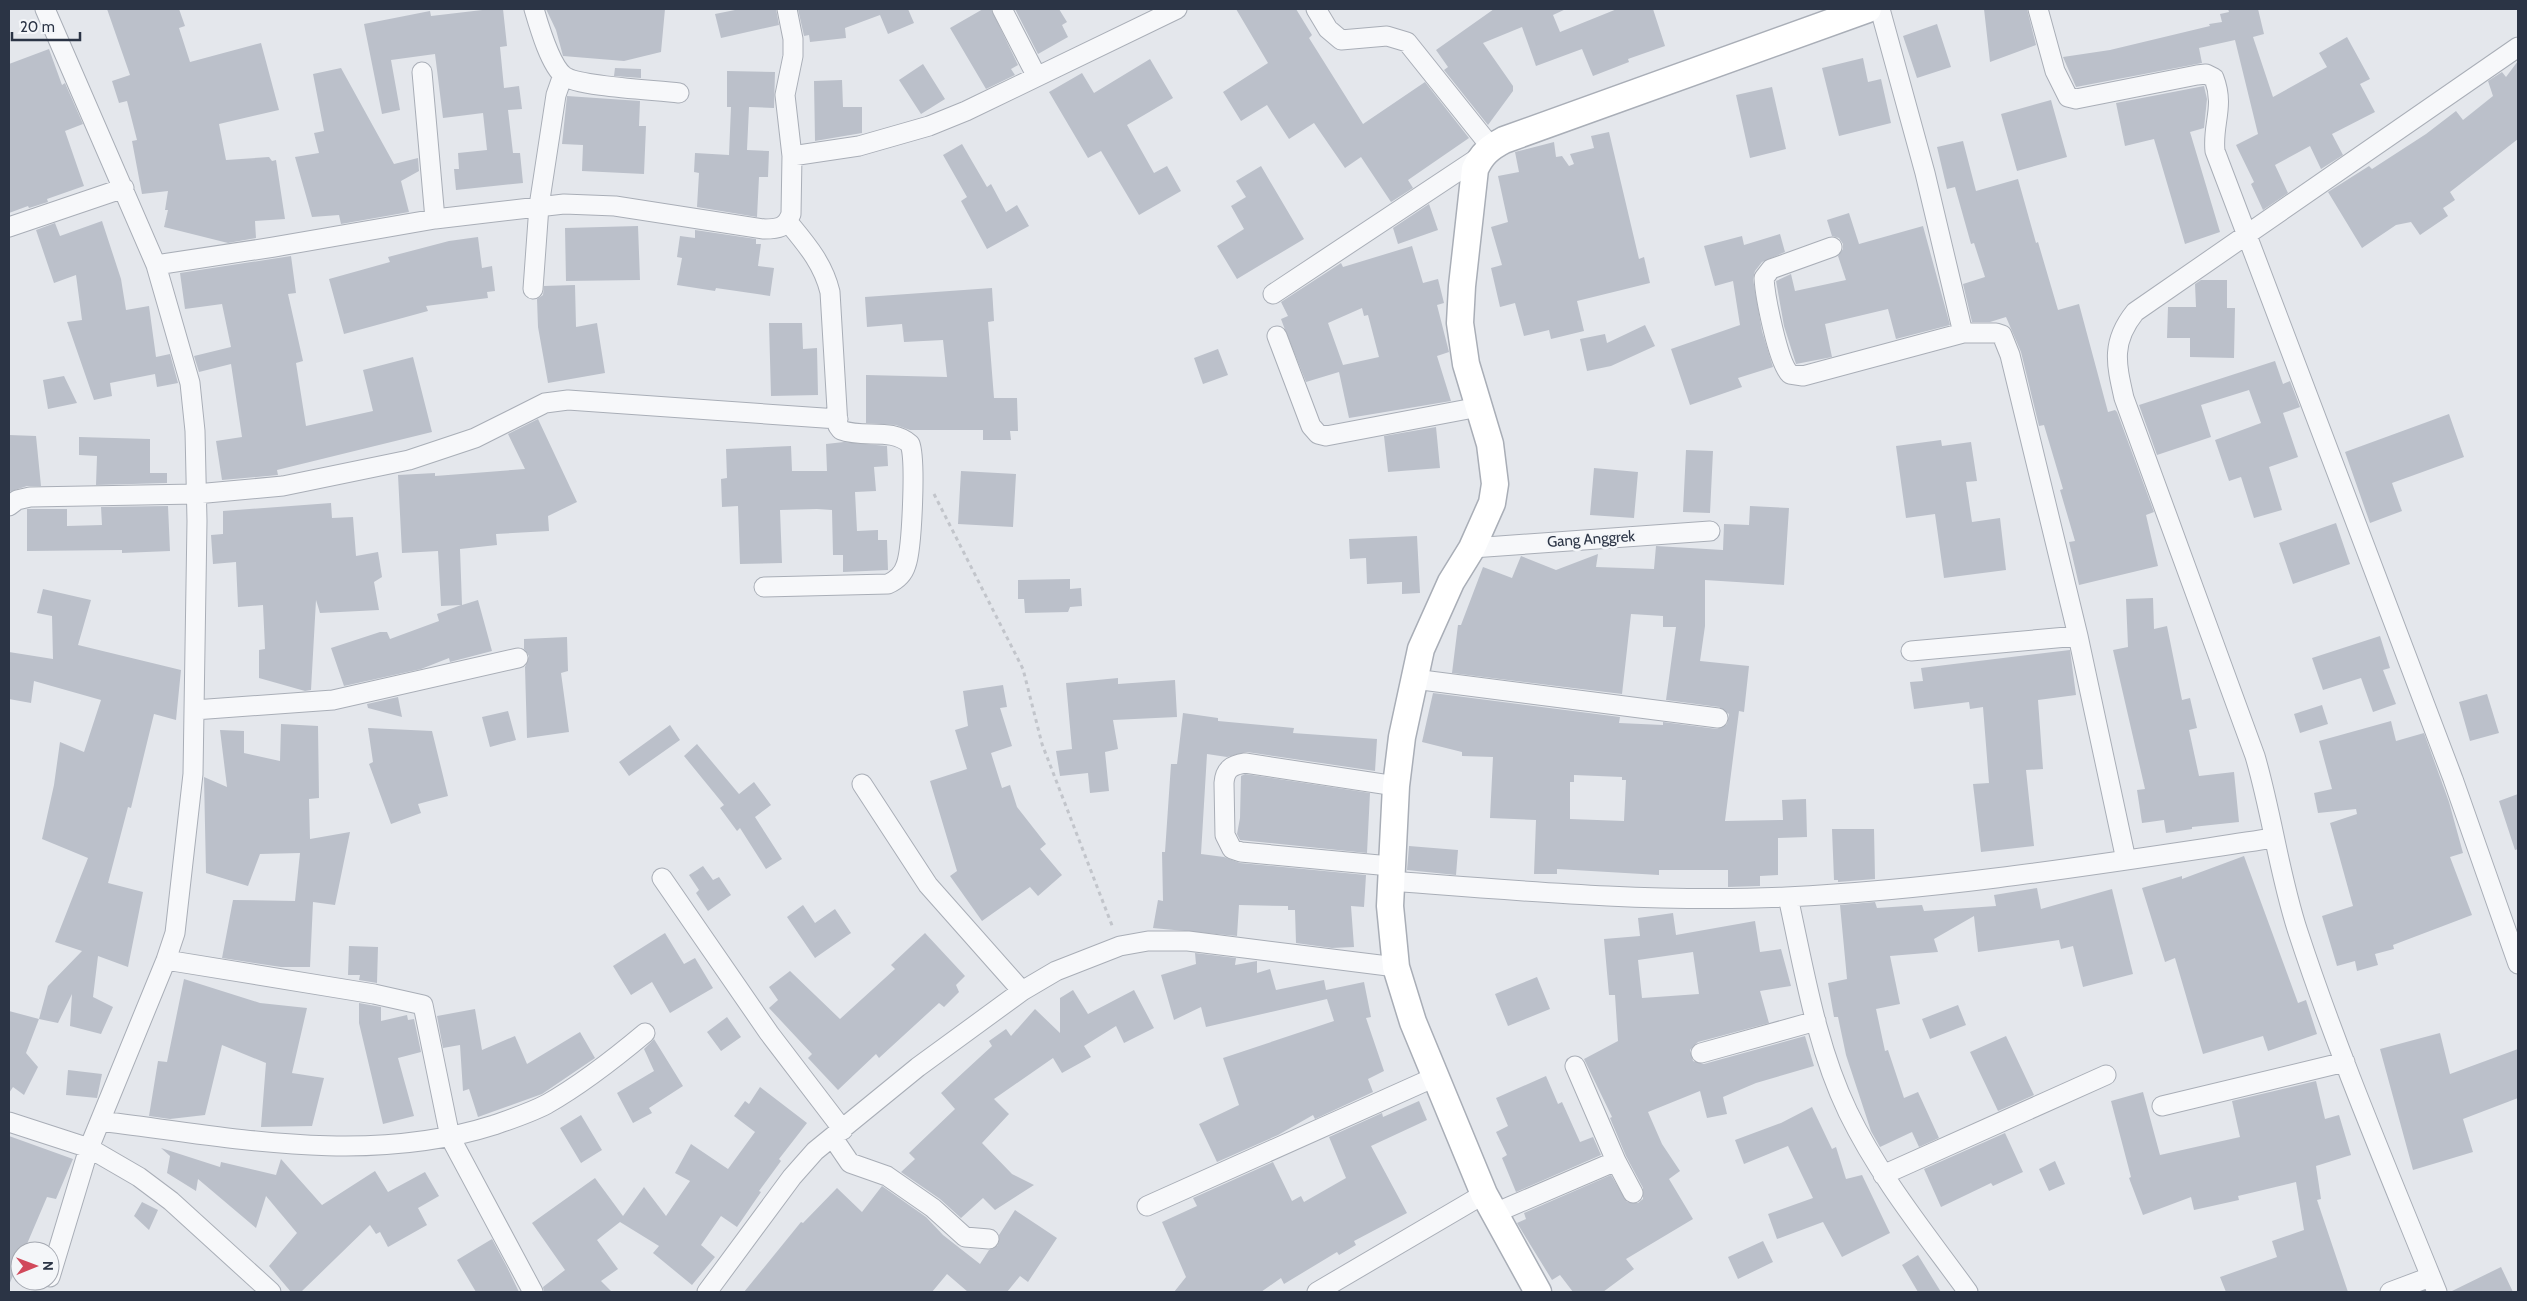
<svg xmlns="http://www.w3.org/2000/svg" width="2527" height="1301" font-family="Cabin,sans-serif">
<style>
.building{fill:#bbc0ca;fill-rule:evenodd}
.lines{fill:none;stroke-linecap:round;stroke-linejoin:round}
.street-casing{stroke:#a9aeb7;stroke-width:21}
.secondary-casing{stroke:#a9aeb7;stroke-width:29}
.path{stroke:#c2c5cb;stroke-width:3;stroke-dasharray:4 4;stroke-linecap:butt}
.street{stroke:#f7f8fa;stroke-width:19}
.secondary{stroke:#fff;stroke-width:26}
.labels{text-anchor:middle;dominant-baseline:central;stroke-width:5;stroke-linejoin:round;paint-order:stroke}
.street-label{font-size:15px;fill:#2b3445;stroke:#f4f6f9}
</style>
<rect width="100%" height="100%" fill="#e4e7ec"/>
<!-- building -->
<path class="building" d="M107 9H179L185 26 179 28 190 62 261 43 279 110 219 124 226 160 269 157 272 161 276 160 285 219 255 221 256 238 228 243 164 227 168 210H165L168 191 142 194 132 141 137 140 127 101 119 103 112 81 130 75Z
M491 9H503L507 46 500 47 504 88 519 86 522 109 508 110 513 153H520L523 183 456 190 454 169H459L458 153 487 150 483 113 443 118 435 54 391 60 400 110 382 114 364 24 430 11 431 16Z
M546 9H665L661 52 624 61 563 56 556 30Z
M740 9H776L779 25 721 38 715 14Z
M798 9H908L914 23 888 34 880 15 845 28 846 38 810 42 809 35 804 36Z
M983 9H991L1018 65 1011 69 1015 75 986 89 950 28Z
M1015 9H1059L1067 22 1062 25 1068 37 1038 54Z
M1236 9H1296L1312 35 1309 38 1363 124 1425 82 1469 138 1408 180 1413 188 1391 202 1361 157 1345 168 1314 123 1289 139 1267 105 1241 121 1223 92 1268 63Z
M1494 9H1566L1553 15 1560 32 1617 9H1653L1665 46 1628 59 1629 62 1593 76 1582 49 1536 66 1522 27 1483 43 1513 86V91L1488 125 1444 70 1448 67 1436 50Z
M1984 9H2027L2036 45 1990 62Z
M2228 9H2258L2264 34 2253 37 2273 97 2327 67 2319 53 2347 37 2370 79 2360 84 2375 112 2332 134 2343 155 2321 169 2310 146 2275 165 2288 193 2263 210 2251 184 2254 182 2236 145 2258 134 2235 40 2199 48 2202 63 2076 87 2063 57 2110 50 2210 26 2209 24 2222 22 2220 14 2229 12Z
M1937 24 1951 67 1917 78 1903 36Z
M49 49 62 85 65 83 83 124 65 131 84 186 47 199 48 202 29 208 28 206 9 213V64Z
M1863 58 1868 82 1881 79 1891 123 1839 136 1822 68Z
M1150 59 1173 98 1127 125 1154 173 1167 166 1181 191 1139 215 1101 151 1088 158 1049 92 1082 73 1094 93Z
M2518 61V139L2450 192 2455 200 2443 208 2448 216 2420 235 2411 222 2396 225 2362 248 2328 192 2369 166 2372 169 2426 134 2456 111 2463 120 2493 96 2488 81 2502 72 2506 77Z
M923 64 945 99 921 114 899 80Z
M341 68 394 164 418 158 419 171 401 181 409 212 341 224 339 215 312 217 295 157 319 153 314 133 324 131 313 74Z
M615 68 641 69V78L614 76Z
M727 71 775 72 774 108 749 107 747 150 769 151 768 177H759L757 217 697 207 699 173 694 172 695 153 729 155 731 107H727Z
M842 80 843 107H862V133L815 141 814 81Z
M2204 86 2207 99 2204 128 2190 132 2220 232 2185 244 2154 139 2125 146 2116 103Z
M1772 87 1786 149 1750 158 1736 95Z
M567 96 640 101 639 126H646L644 174 582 171 583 145 562 144Z
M2051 100 2067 157 2017 171 2001 114Z
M1609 132 1639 259 1644 257 1650 283 1577 301 1584 331 1551 339 1549 330 1524 336 1515 303 1500 307 1491 268 1502 265 1491 227 1508 222 1498 176 1519 172 1515 152 1554 142 1556 157 1562 156 1569 166 1574 164 1570 154 1594 148 1591 136Z
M1963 141 1976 191 2018 179 2036 243 2038 242 2058 310 2079 304 2108 412 2115 410 2117 412 2154 512 2146 515 2158 566 2079 585 2069 542 2075 541 2060 490 2063 489 2044 425 2039 426 2021 352 2006 317 1990 322H1972L1963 284 1985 277 1974 243 1971 244 1955 187 1947 189 1937 147Z
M962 144 987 187 991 184 1006 212 1017 205 1029 226 987 249 961 201 967 197 943 155Z
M1261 166 1304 239 1237 279 1217 246 1244 229 1231 206 1246 197 1236 181Z
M1429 204 1438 230 1398 244 1393 228Z
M1849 213 1859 244 1923 226 1950 325 1896 339 1888 309 1825 324 1832 357 1796 364 1784 326 1776 281 1791 274 1795 291 1846 280 1838 256 1843 249V244L1839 238 1832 236 1827 220Z
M102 221 121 279 126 310 149 306 156 357 170 354 178 383 157 387 155 374 110 383 112 396 94 400 67 322 82 320 76 275 54 283 36 230 55 223 60 236Z
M638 226 640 280 566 281 565 228Z
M695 230 756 239V244H761L758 266 774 268 770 296 716 288 715 291 677 285 682 258 677 257 680 236 695 238Z
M1780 234 1785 252 1762 262 1755 271 1753 279 1762 331 1773 367 1738 378 1742 387 1690 405 1671 349 1740 325 1733 281 1715 286 1704 246 1742 236 1744 245Z
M478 237 482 268 492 266 495 291 487 292 488 298 426 306 428 311 344 334 329 279 390 262 388 257 449 241Z
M1412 246 1423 283 1438 279 1444 303 1437 305 1449 352 1437 356 1451 401 1349 418 1339 372 1306 382 1284 327 1281 319 1288 316 1281 302 1341 263 1343 267ZM1362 308 1364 316 1368 315 1379 357 1343 365 1328 323Z
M291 256 296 293 288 294 303 361 296 363 306 426 373 411 363 370 413 357 432 432 277 470 278 475 222 480 216 441 242 437 231 364 199 372 194 356 231 347 222 304 185 309 180 273Z
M2201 280H2227V308H2235L2234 358 2190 357V338H2167L2168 307H2196L2195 284Z
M575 285 576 327 597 323 605 373 548 383 538 327 537 299 543 295 544 286Z
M992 288 994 321 988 322 994 398H1017L1018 431H1010L1011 440H983V430H910L896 425 866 423V375L947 377 943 340 904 342 902 324 867 327 865 297Z
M769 323H802L803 349 817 348 818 395 771 396Z
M1645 325 1655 346 1611 366 1587 371 1580 339 1605 334 1607 343Z
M1218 349 1228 375 1203 384 1194 358Z
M2275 361 2283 384 2290 381 2300 407 2283 413 2298 457 2269 467 2282 510 2254 518 2241 477 2229 481 2215 440 2261 423 2249 390 2201 405 2211 437 2157 455 2139 405Z
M64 376 77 403 48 409 43 380Z
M2449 414 2464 457 2392 483 2402 511 2370 523 2345 452Z
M538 419 577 502 548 516 549 531 496 534 497 545 460 549 462 605 478 600 492 651 450 662 449 658 421 669 344 686 331 648 380 632H387L390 639 439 621 437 614 461 605 441 606 438 551 402 553 398 475 435 473V476L525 469 508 434Z
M1436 427 1440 468 1388 472 1384 436Z
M9 435 36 436 41 486H27L9 492Z
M79 437 150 439V473H167V483L96 485 97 456 79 455Z
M1941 440 1942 446 1971 442 1977 481 1966 482 1972 522 2000 518 2006 570 1944 578 1935 514 1906 518 1896 446Z
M844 442 887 446 888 466 874 467 876 491 855 492 857 531 878 530V540H887L888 570 843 572V555H833L832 510 817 509 780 510 782 563 740 564 738 506 722 507 721 479 727 478 726 449 791 446 792 471H827L826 444Z
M1686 450 1713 451 1710 513 1683 512Z
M1594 468 1638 472 1634 518 1590 515Z
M961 471 1016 474 1013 527 958 524Z
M331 503 332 518 353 517 356 556 378 552 382 577 374 582 379 610 320 613 316 600 311 690 305 691 259 678V650L265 649 263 605 238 607 236 562 213 564 211 535 223 534V511Z
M168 506 170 551 122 553V550L27 551V509H67V526L102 525 101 507Z
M1750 506 1789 508 1784 585 1705 580V626L1700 661 1749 666 1744 712 1739 711 1725 821 1783 820 1782 800 1806 799 1807 837 1778 838V875L1760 876V886L1728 887V870H1659V875L1557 869V874H1534L1536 820 1490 818 1493 757 1462 756V752L1422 742 1433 693 1620 717 1619 723 1663 725V722L1717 729 1727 724 1729 714 1719 707 1666 700 1676 627H1663V616L1631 614 1622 694 1452 673 1458 625H1461L1483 567 1512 578 1521 556 1556 570 1598 554 1596 567 1654 569 1656 546 1723 550 1724 524 1749 525ZM1574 775 1622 777V780H1626L1624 821 1570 819V782H1574Z
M2336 523 2350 564 2293 584 2279 543Z
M1417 536 1420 593 1402 594V582L1367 584 1366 558 1350 559 1349 539Z
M1070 579V589L1081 588 1082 606 1070 607 1068 612 1025 613 1024 599H1018V580Z
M43 589 91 600 78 645 181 670 176 720 154 714 131 808 128 807 108 883 143 892 128 967 98 956 93 997 113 1007 101 1034 70 1026 72 994 58 1023 39 1019 48 986 82 951 55 942 88 858 42 839 54 785 60 742 84 752 101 700 34 681 31 703 9 699V652L53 659 52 616 37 613Z
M2153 598 2154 629 2167 626 2182 700 2190 698 2197 728 2189 730 2199 776 2234 772 2239 822 2192 827V829L2166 833 2164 820 2142 823 2137 790 2145 789 2113 650 2128 647 2126 599Z
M2380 636 2390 668 2383 670 2396 704 2373 712 2361 678 2323 690 2312 658Z
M567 637 568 671 561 673 569 732 527 738 525 667 529 656 524 649V639Z
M2070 650 2076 695 2038 700 2043 769 2026 770 2034 846 1981 852 1973 784 1989 783 1983 707 1970 709 1969 702 1914 709 1910 682 1923 681 1921 668Z
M1118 678V684L1175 680 1177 717 1113 720 1118 749 1105 752 1109 791 1090 793 1088 773 1060 776 1056 751 1072 749 1066 683Z
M1003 685 1007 707 1000 708 1012 746 991 753 1002 788 1010 785 1017 807 1046 844 1040 849 1062 875 1038 896 1030 887 982 921 950 876 957 871 930 781 967 769 955 730 968 726 963 691Z
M2487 694 2499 733 2470 741 2459 702Z
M398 697 402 717 368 708 367 704Z
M2322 705 2328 724 2300 733 2294 714Z
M508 711 516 740 490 747 482 717Z
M1183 713 1218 718V721L1294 728 1293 733 1377 739 1375 771 1247 752 1227 757 1207 754 1201 854 1224 857 1240 863 1366 875 1364 907 1351 906 1354 947 1332 948 1296 943 1295 910H1288V906L1239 905 1237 936 1153 928 1158 900 1163 901 1162 852H1165L1171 764H1177Z
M2391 721 2396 741 2424 733 2449 802 2463 853 2450 857 2472 915 2393 945 2394 949 2375 954 2378 965 2357 971 2355 961 2337 966 2322 916 2353 906 2330 823 2357 814 2356 809 2318 813 2314 793 2332 789 2319 741Z
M281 724 318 726 319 798 309 799 310 839 350 832 335 905 313 902 310 967H281L222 958 233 900 295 901 300 853 260 854 248 886 206 873 204 777 227 787 220 730 244 731V753L280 761Z
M670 725 680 740 629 776 619 762Z
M368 728 432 731 448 796 418 804 421 813 391 824 369 764 373 762Z
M697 744 739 794 754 782 771 805 755 817 782 859 766 869 740 828 737 831 720 808 724 805 684 756Z
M1245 774 1370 793 1367 853 1240 840 1237 834 1240 818 1241 776Z
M2518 794V849L2515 850 2499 801Z
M1832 829H1874L1875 879 1838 882V880H1834Z
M1409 846 1458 850 1456 875 1407 870Z
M2244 856 2298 1003 2306 1000 2317 1034 2268 1051 2263 1036 2203 1054 2175 958 2165 962 2142 888 2182 876V879Z
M703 866 713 880 719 877 731 895 708 911 696 893 699 890 689 875Z
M2037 888 2041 909 2112 889 2133 974 2083 987 2073 946 2061 949 2059 940 1978 952 1974 916 1934 939 1938 952 1890 956 1900 1004 1876 1009 1885 1051 1888 1050 1904 1098 1918 1092 1939 1138 1919 1147 1912 1132 1880 1147 1871 1131 1846 1055 1838 1017H1834L1828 983 1847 979 1840 905 1875 902 1877 908 1922 905 1924 911 1996 906 1994 895Z
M803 905 815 923 835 909 851 933 815 958 787 917Z
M1673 913 1676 935 1755 921 1760 952 1781 949 1791 986 1760 991 1769 1023 1698 1042 1690 1050 1693 1061 1704 1064 1805 1036 1814 1066 1756 1083 1723 1097 1727 1114 1707 1118 1700 1091 1648 1112 1662 1144 1680 1171 1669 1179 1693 1219 1626 1259 1634 1269 1603 1292H1573L1560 1275 1552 1280 1517 1223 1526 1219 1524 1213 1611 1175 1627 1202 1638 1203 1643 1199V1188L1626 1156 1610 1118 1612 1117 1584 1059 1618 1041 1615 995H1609L1604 939 1640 936 1638 918ZM1693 952 1699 994 1642 998 1638 960Z
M665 933 684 964 695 958 713 988 670 1013 652 982 631 995 613 966Z
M925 933 965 976 956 985 959 992 944 1007 939 1003 879 1058 876 1054 838 1090 808 1058 812 1054 769 1008 778 1000 769 987 790 971 840 1019 895 969 891 965Z
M349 946 378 947 377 983 359 980 360 975H348Z
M1195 953 1236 958 1235 965 1257 961V973L1270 969 1276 990 1324 980 1326 990 1364 982 1371 1017 1366 1018 1384 1071 1368 1079 1373 1092 1315 1119 1313 1115 1278 1135 1217 1162 1199 1124 1239 1105 1223 1058 1334 1021 1327 999 1206 1027 1201 1007 1174 1020 1161 975 1196 964Z
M1537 977 1550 1009 1508 1026 1495 994Z
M184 979 260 1003 307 1008 292 1073 324 1078 312 1126 261 1127 266 1063 222 1045 205 1115 170 1119 149 1116 158 1061 167 1062Z
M1073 990 1088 1014 1134 990 1154 1028 1124 1043 1116 1026 1084 1046 1091 1057 1062 1073 1053 1058 994 1099 1009 1114 982 1143 1012 1174 1034 1185 995 1210 983 1198 961 1218 940 1199 901 1172 915 1159 909 1153 955 1109 941 1093 992 1046 989 1041 1006 1029 1011 1036 1035 1009 1060 1033V998Z
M359 1003 381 1007V1021L407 1015 408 1020 414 1019 421 1052 398 1058 414 1116 383 1124 359 1023Z
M1958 1005 1966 1025 1930 1039 1922 1019Z
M475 1009 482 1050 515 1036 527 1064 580 1032 595 1058 542 1094 478 1117 469 1089 463 1091 460 1045 443 1048 437 1016Z
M9 1011 39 1019 26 1053 38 1067 24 1095 13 1087 9 1093Z
M727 1017 741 1037 721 1051 707 1032Z
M2440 1033 2450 1074 2518 1049V1098L2463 1119 2473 1152 2413 1170 2380 1049Z
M2006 1036 2034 1095 1998 1111 1970 1052Z
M654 1039 683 1086 649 1108 652 1113 633 1123 617 1093 654 1071 644 1049Z
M68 1070 102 1074 97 1098 66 1095Z
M1546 1076 1558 1104 1562 1102 1580 1142 1593 1137 1601 1155 1516 1192 1502 1158 1507 1155 1496 1132 1508 1126 1496 1098Z
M2316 1081 2325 1119 2339 1115 2351 1155 2316 1166 2321 1199 2317 1200 2348 1292H2226L2220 1277 2277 1257 2272 1241 2304 1230 2296 1182 2238 1196 2239 1200 2194 1210 2191 1197 2143 1215 2129 1178 2131 1177 2111 1101 2143 1092 2160 1155 2240 1137 2232 1101Z
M760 1087 807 1123 779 1159 781 1161 759 1191 761 1192 737 1227 721 1216 701 1245 715 1257 692 1285 653 1253 659 1246 620 1222 597 1240 618 1269 601 1281 612 1292H544L543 1287 565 1270 532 1223 595 1178 623 1216 644 1187 666 1216 690 1181 675 1173 691 1144 728 1169 755 1132 734 1116 745 1101 749 1104Z
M1419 1101 1427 1120 1371 1146 1407 1213 1354 1241 1356 1245 1339 1255 1337 1252 1284 1284 1281 1278 1261 1292H1174L1186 1277 1162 1222 1197 1206 1193 1198 1273 1162 1292 1201 1301 1196 1304 1202 1346 1178 1329 1137 1382 1113 1383 1117Z
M1812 1107 1832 1149 1836 1147 1846 1179 1862 1175 1890 1233 1842 1257 1823 1222 1777 1239 1768 1214 1813 1198 1788 1146 1744 1164 1735 1140 1781 1123Z
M581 1115 602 1150 581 1163 560 1128Z
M2005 1133 2023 1172 1993 1186 1991 1183 1941 1207 1924 1169Z
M9 1136 73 1159 56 1199 47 1197 24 1251H20V1259L9 1285Z
M161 1148 220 1167 221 1162 276 1175 281 1159 322 1205 375 1171 388 1192 425 1172 439 1196 418 1208 427 1225 388 1247 380 1232 376 1234 370 1225 301 1292H291L269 1266 297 1233 266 1196 256 1228 198 1179 196 1191 167 1173 170 1156Z
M2055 1161 2065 1184 2049 1191 2039 1169Z
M882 1186 926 1217 943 1235 980 1264 989 1250 998 1245 999 1235 1015 1210 1057 1238 1028 1282 1020 1276 1007 1292H968L947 1274 932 1292H744L801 1222 803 1223 837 1188 862 1212Z
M142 1202 158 1210 149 1230 134 1216Z
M492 1239 507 1267 519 1292H476L457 1260Z
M1763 1241 1773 1262 1738 1279 1728 1257Z
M1918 1255 1941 1292H1918L1902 1265Z
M2501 1267 2513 1292H2450Z"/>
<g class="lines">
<!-- street casing -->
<g class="street-casing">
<path id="street" d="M45 9 156 265 190 383 195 431 197 521 193 774 175 933 166 960 89 1148 50 1277
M534 9C539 26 550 65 564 76 579 87 657 90 679 93
M787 9 793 39V56L785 95 792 156
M1002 9 1036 75
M1316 9 1328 29 1341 40 1387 36 1407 42 1491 147
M1880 9 1925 173 1963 333H1996L2002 335 2010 355 2078 636 2126 860
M2038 9 2055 71 2068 97 2076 99 2197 75 2206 74 2214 78C2225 107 2212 124 2215 151L2453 779 2518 964
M422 72 435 219
M9 227 124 188
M1832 247 1771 269 1764 278C1765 296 1778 363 1790 374L1803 376 1963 333
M156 265 274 247 435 219 564 204 615 206 764 229C778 229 786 228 791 214L792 156 859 146 929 126 966 111 1177 9
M533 289 539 206 556 95 563 75
M1273 294 1481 156
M1277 336 1311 426 1318 434 1326 436 1479 407
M9 506 17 500 30 497 196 494 283 486 409 460 475 438 545 403 568 400 838 419
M1472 548 1710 531
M764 587 888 584C897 580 903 575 906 565 912 549 916 460 910 444 891 427 864 439 841 430L838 426 830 292C823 263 806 244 788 222
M1911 651 2078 636
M1414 679 1718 718
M194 710 333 700 518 658
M862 784 928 885 1022 991
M1390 866 1241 852 1232 849 1225 835 1224 783C1225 769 1232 765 1245 763L1396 786
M662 878 769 1033 843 1130
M1390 881C1522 891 1654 903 1786 897 1950 889 2112 862 2274 838
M1788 897C1804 969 1816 1046 1848 1112 1880 1178 1926 1234 1968 1292
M166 960 374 994 423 1005 450 1137 533 1292
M1701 1053 1816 1021
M1575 1066 1616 1161 1633 1193
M2162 1106 2345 1062
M100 1121C230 1137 366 1166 494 1125 511 1119 530 1113 547 1104 582 1084 614 1059 645 1033
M9 1122 89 1148 139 1177 171 1201 271 1292
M833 1138 850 1163 887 1176 933 1208 965 1237 989 1239
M1883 1175 2106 1075
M1147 1206 1435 1077
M1495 1213 1616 1161
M707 1292 792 1177 815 1151 918 1067 1022 991 1056 971 1120 946 1148 941H1188L1396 967
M1317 1292 1484 1194
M2390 1292 2430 1277
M2437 1292C2389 1173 2338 1054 2298 932 2279 874 2272 814 2255 756L2124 398C2116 363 2111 342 2135 312L2518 47"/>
</g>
<!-- secondary casing -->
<g class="secondary-casing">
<path id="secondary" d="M1538 1292 1484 1194 1413 1022 1396 967 1390 906 1396 786 1402 737 1421 649 1451 582 1472 548 1492 503 1495 484 1490 444 1466 364 1460 323 1462 286 1475 169C1482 154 1489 148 1504 140L1868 9"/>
</g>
<!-- path -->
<path class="path" d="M934 494 1023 669 1042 744 1113 928"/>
<!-- street -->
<use href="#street" class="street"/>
<!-- secondary -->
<use href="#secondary" class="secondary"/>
</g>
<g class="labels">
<!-- street labels -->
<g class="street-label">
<text transform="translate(1591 539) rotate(-4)">Gang Anggrek</text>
</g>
</g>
<!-- border -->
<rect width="2527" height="1301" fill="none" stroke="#2b3445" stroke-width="20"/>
<!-- north arrow -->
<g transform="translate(35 1266) rotate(89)"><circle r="24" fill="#f4f6f9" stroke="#a4a8b1"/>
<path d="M0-4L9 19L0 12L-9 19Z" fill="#d1495b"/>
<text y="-8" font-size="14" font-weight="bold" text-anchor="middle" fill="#2b3445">N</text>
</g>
<!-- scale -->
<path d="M12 32v8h68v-8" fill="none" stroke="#2b3445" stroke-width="2.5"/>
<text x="20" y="32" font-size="15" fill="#2b3445" stroke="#f4f6f9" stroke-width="4" paint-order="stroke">20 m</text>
</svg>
